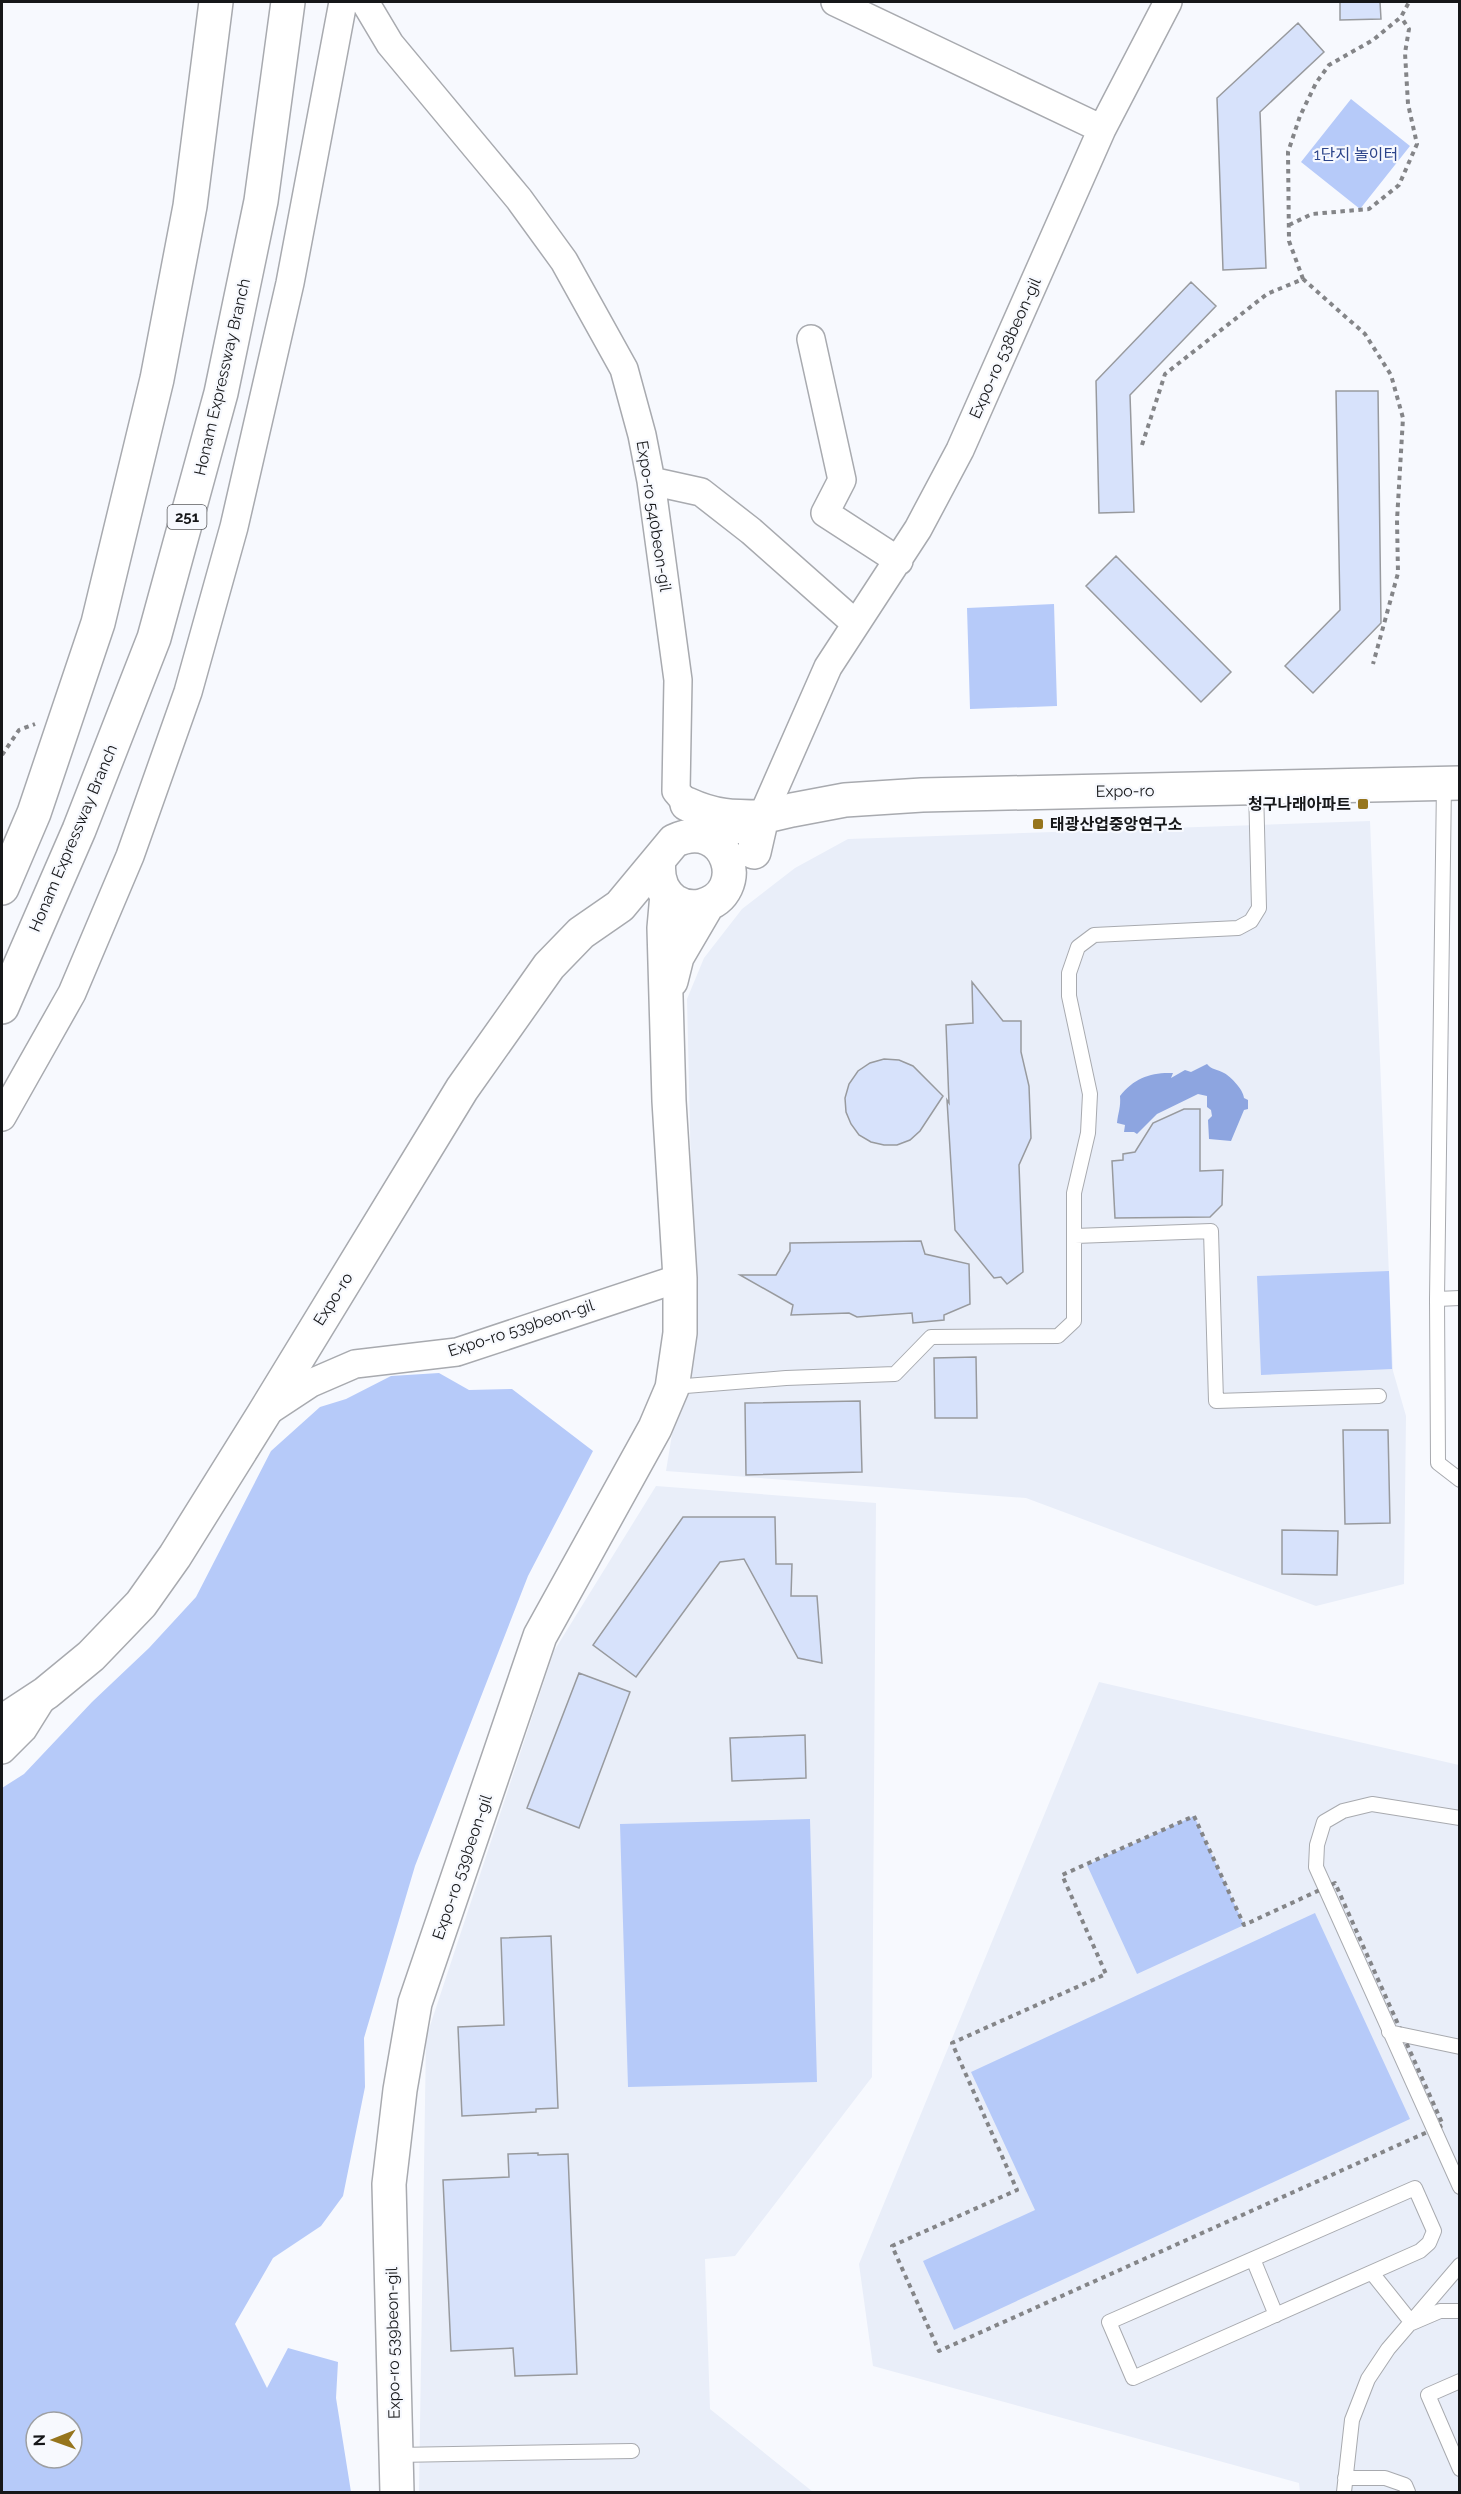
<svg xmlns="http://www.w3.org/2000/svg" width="1461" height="2494" font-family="Raleway,'Noto Sans KR',sans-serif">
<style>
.built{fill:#e9eef9}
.green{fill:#b6caf9;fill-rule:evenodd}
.water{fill:#8da5e0}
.building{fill:#d7e2fb;stroke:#989a9e;stroke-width:1.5}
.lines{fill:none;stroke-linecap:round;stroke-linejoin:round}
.lane-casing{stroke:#a8aaaf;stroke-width:16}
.street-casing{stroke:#a8aaaf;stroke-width:30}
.secondary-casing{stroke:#a8aaaf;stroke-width:36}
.highway-casing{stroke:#a8aaaf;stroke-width:36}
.path{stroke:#848588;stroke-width:4;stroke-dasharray:4.5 4.5;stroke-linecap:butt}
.lane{stroke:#fff;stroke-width:14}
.street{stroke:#fff;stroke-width:27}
.secondary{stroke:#fff;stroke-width:33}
.highway{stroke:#fff;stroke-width:33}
.poi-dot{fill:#96751d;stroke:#f7f9fe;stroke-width:2}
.labels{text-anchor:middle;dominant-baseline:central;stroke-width:4.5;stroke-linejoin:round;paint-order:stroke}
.shield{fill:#f7f9fe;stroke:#5a5b5e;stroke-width:1.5}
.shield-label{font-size:15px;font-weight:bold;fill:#161719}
.park-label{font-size:16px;fill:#2c448a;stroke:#f7f9fe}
.street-label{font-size:16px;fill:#161719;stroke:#f7f9fe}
.poi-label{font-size:16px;font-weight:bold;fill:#161719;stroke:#f7f9fe;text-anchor:end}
</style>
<rect width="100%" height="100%" fill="#f7f9fe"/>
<!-- built -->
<path class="built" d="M1370 821 1393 1371 1406 1416 1404 1584 1316 1606 1026 1498 666 1471 694 1300 687 999 704 958 742 909 795 868 848 839Z
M656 1486 876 1503 872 2077 735 2256 705 2259 710 2409 813 2492H419L426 2038 554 1651Z
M1099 1682 1459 1765V2492H1300L1299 2483 873 2366 859 2264Z"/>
<!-- green -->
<path class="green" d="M1351 99 1410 146 1360 209 1301 162Z
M1054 604 1057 706 970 709 967 608Z
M1389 1271 1392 1369 1261 1375 1257 1276Z
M439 1373 469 1390 512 1389 593 1451 528 1576 415 1866 364 2038 365 2087 343 2196 321 2226 273 2258 235 2324 267 2388 288 2348 338 2362 336 2398 351 2492H2V1788L24 1774 92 1702 149 1648 196 1597 271 1451 320 1407 346 1399 391 1376ZM36 2422H72V2458H36Z
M1194 1816 1244 1925 1137 1974 1087 1865Z
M810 1819 817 2082 628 2087 620 1824Z
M1315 1913 1410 2119 954 2330 923 2261 1035 2210 971 2072Z"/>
<!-- water -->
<path class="water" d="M1207 1064C1212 1070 1217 1069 1224 1073 1231 1077 1243 1089 1244 1098L1248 1100V1109L1244 1110 1231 1141 1209 1139 1208 1120 1212 1116 1211 1110 1207 1107V1096L1198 1094 1157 1114 1137 1134 1134 1132H1124L1125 1125 1117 1123C1118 1113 1121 1107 1120 1096 1134 1078 1151 1072 1173 1073L1171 1078 1185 1070 1191 1072Z"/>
<!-- building -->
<path class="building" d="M1340 2H1380L1381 19 1340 20Z
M1298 23 1324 52 1260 112 1266 268 1223 270 1217 98Z
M1191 282 1216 306 1130 395 1134 512 1099 513 1096 381Z
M1336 391H1378L1381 623 1313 693 1285 666 1340 610Z
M1116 556 1231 672 1201 702 1086 586Z
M972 982 1003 1021H1021V1052L1029 1086 1031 1138 1019 1165 1023 1272 1007 1284 1001 1277 994 1278 955 1230 947 1100 949 1103 946 1025 973 1023Z
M884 1059 899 1060 913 1066 943 1096 920 1131 910 1140 897 1145H884L871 1142 859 1135 851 1124 846 1112 845 1098 849 1084 858 1071 870 1063Z
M1184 1109H1200V1171L1223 1170 1222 1205 1210 1217 1115 1218 1112 1161 1123 1160V1154L1135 1152 1153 1123Z
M921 1241 925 1254 969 1264 970 1304 944 1315V1320L913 1323 912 1313 857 1317 849 1313 791 1315 793 1305 740 1275H776L790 1251V1243Z
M976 1357 977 1418H935L934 1358Z
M860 1401 862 1472 746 1475 745 1403Z
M1343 1430H1388L1390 1523 1345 1524Z
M683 1517H775L776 1564H792L791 1596H817L822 1663 798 1658 744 1559 720 1562 636 1677 593 1645Z
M1282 1530 1338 1531 1337 1575 1282 1574Z
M579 1673 630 1692 579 1828 527 1808Z
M805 1735 806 1778 732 1781 730 1738Z
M551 1936 558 2108 536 2109V2112L462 2116 458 2027 504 2025 501 1938Z
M538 2153V2155L568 2154 577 2374 515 2376 513 2348 451 2351 443 2180 509 2177 508 2154Z"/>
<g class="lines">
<!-- lane casing -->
<g class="lane-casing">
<path id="lane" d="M1444 783 1437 1299 1438 1463 1460 1480
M1075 1236 1211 1231 1216 1401 1379 1396
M1437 1299 1460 1298
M673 1387 786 1378 895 1374 931 1337 1058 1336 1074 1321V1193L1088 1133 1090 1094 1069 996V973L1078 947 1094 935 1238 928 1251 921 1259 908 1256 788
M1460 1818 1372 1804 1343 1811 1324 1822 1317 1845 1316 1867 1460 2187
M1389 2032 1460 2047
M1415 2188 1434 2231 1429 2243 1420 2251 1133 2378 1109 2322Z
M1253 2259 1276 2315
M1372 2273 1412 2323 1440 2311H1460
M1460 2381 1428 2395 1460 2469
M396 2455 632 2451
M1345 2478H1385L1405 2485 1408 2492
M1344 2492 1352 2420 1368 2379 1388 2349 1460 2265"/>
</g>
<!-- street casing -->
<g class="street-casing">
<path id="street" d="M365 2 390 44 519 199 564 261 624 369 642 435 651 481 678 680 676 791 687 804
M835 2 1102 129
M811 339 842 480 825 513 899 561
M651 481 701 492 751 531 856 624
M762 817 828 667 918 529 960 450 1102 129 1168 2
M2 1117 72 993 130 856 188 692 234 527 290 283 343 2
M264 1414 311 1383 355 1364 457 1352 680 1278
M2 1750 23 1729 43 1697"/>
</g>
<!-- secondary casing -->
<g class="secondary-casing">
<path id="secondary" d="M687 804C715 817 733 817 762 817L754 852
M707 837 762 817 792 810 845 800 922 795 1460 783
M671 981 677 957 708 904
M2 1722 46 1693 91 1656 141 1604 175 1556 263 1415 462 1089 549 966 581 933 620 906 674 841C728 815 752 894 701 906 692 908 682 906 674 901 660 891 657 876 659 860
M397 2492 389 2184 400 2090 415 2003 540 1636 655 1428 672 1388 680 1333V1278L669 1101 664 928 667 894"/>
</g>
<!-- highway casing -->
<g class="highway-casing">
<path id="highway" d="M2 888 34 813 98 623 157 379 190 206 216 2
M2 1007 79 830 154 638 221 393 261 201 288 2"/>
</g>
<!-- path -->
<path class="path" d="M1289 225 1312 214 1369 209 1399 185 1417 144 1408 104 1405 53 1409 29 1401 17
M1303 279 1289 241 1288 152 1300 116 1316 83 1329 65 1373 40 1401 17 1409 2
M1142 445 1165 374 1267 294 1303 279 1365 334 1391 375 1403 418 1397 520 1398 573 1373 664
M2 755 19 730 35 724
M1194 1816 1244 1925 1335 1883 1443 2125 939 2351 892 2246 1017 2190 952 2043 1106 1974 1062 1875Z"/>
<!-- lane -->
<use href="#lane" class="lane"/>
<!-- street -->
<use href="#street" class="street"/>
<!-- secondary -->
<use href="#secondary" class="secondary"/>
<!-- highway -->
<use href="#highway" class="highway"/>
</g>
<!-- markers -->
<g class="poi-dot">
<rect x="1357" y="798" width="12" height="12" rx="3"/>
<rect x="1032" y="818" width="12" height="12" rx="3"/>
</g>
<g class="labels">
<!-- shield labels -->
<rect class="shield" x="167.5" y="505" width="39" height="24" rx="4.5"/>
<g class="shield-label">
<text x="187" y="517">251</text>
</g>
<!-- park labels -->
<g class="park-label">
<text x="1356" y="154">1단지 놀이터</text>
</g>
<!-- street labels -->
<g class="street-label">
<text transform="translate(1005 348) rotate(-66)">Expo-ro 538beon-gil</text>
<text transform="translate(222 377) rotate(-77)">Honam Expressway Branch</text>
<text transform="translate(654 516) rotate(81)">Expo-ro 540beon-gil</text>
<text transform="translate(1125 791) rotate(-1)">Expo-ro</text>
<text transform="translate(73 838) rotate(-67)">Honam Expressway Branch</text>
<text transform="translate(333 1299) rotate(-58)">Expo-ro</text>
<text transform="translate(521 1328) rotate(-18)">Expo-ro 539beon-gil</text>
<text transform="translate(462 1867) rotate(-71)">Expo-ro 539beon-gil</text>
<text transform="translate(393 2343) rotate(-91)">Expo-ro 539beon-gil</text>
</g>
<!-- poi labels -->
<g class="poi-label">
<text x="1351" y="804">청구나래아파트</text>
<text x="1050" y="824" text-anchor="start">태광산업중앙연구소</text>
</g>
</g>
<!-- border -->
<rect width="1461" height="2494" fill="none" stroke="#161719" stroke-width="6"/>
<!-- north arrow -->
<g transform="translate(54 2440) rotate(269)"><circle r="28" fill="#f7f9fe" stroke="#9d9fa2" stroke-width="1.5"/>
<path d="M0-4.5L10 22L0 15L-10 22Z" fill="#96751d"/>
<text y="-9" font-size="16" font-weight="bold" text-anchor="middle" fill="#161719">N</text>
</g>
</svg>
